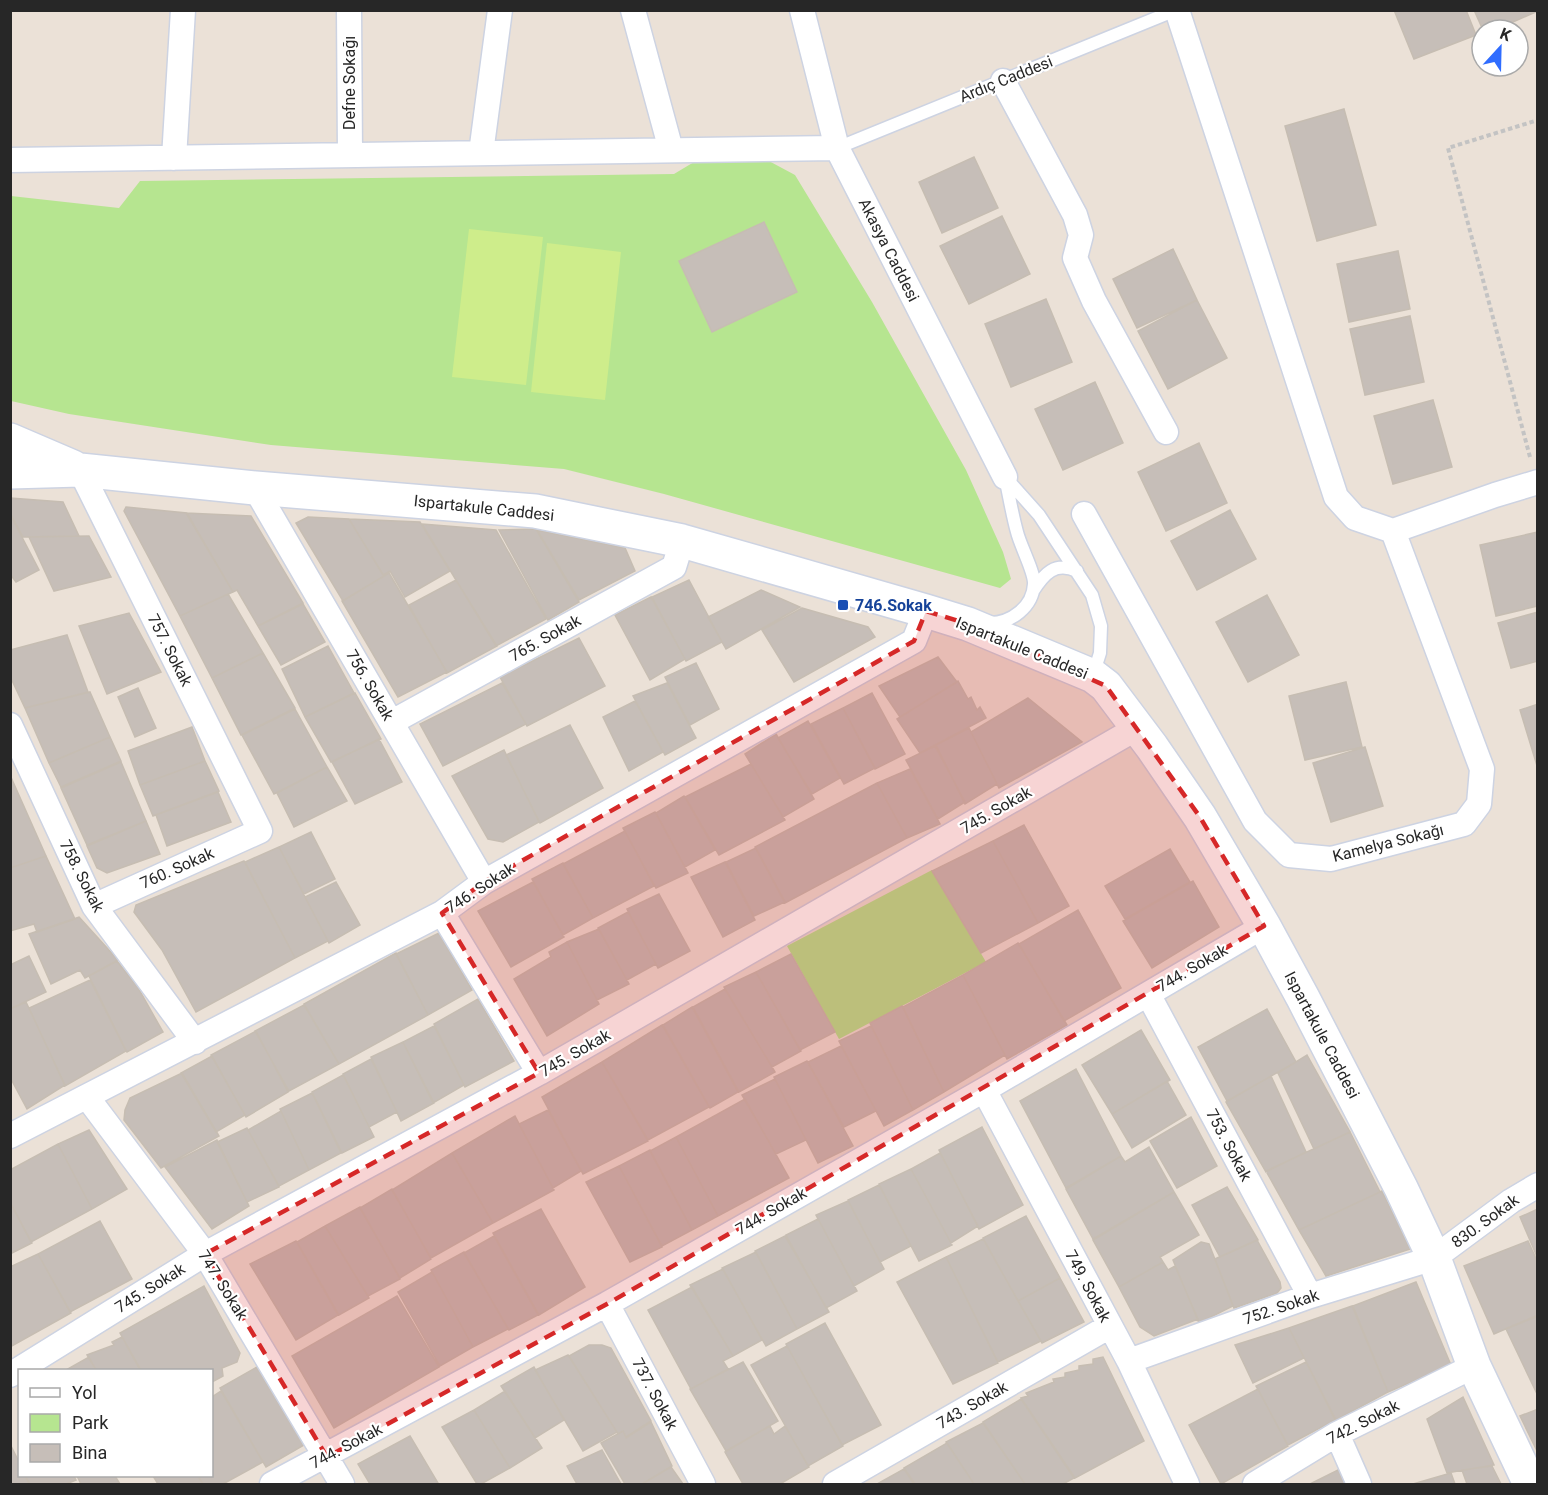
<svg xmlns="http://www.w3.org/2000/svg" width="1548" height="1495" font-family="Roboto,sans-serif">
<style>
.green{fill:#b6e590}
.pitch{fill:#ceed8b}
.building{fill:#c6beb8;stroke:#c6bdb2;stroke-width:1.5}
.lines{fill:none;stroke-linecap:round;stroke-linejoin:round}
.lane-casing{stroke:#cdd3e2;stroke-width:15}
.street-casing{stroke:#cdd3e2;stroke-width:27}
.secondary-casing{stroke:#cdd3e2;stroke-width:36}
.path{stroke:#c3c3c3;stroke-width:4;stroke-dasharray:4.5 3;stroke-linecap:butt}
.lane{stroke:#fff;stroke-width:12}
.street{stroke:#fff;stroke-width:24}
.secondary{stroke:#fff;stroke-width:33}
.marked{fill:#d62828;fill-opacity:0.2;stroke:#d62828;stroke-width:4.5;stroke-dasharray:12 8;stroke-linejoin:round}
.transit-dot{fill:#1a4fb4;stroke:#fff;stroke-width:2}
.labels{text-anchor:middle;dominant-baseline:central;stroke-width:4.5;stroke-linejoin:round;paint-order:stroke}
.street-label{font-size:16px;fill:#272727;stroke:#fff}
.transit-label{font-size:16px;font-weight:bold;fill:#164399;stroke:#fff;text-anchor:start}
</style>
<rect width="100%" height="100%" fill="#ebe1d7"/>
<!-- green -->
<path class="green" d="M767 160 795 175 872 302 966 470 1003 552 1011 579 1000 588 664 494 564 469 271 445 69 414 11 401V196L119 208 140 181 674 174 694 162Z
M932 870 986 962 839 1039 787 946Z"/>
<!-- pitch -->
<path class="pitch" d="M469 229 543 237 526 385 452 377Z
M547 243 621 252 605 400 531 392Z"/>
<!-- building -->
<path class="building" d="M1394 10H1466L1476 35 1414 59Z
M1474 10H1538V11L1495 30H1483Z
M1344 109 1376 225 1317 241 1285 126Z
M974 157 998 208 942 233 919 182Z
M1002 216 1030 274 969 304 940 246Z
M764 222 797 292 712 332 679 261Z
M1173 249 1197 300 1137 328 1113 279Z
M1398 251 1410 309 1349 322 1337 264Z
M1046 299 1072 362 1011 387 985 324Z
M1197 300 1227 358 1168 389 1138 331Z
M1410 316 1424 382 1365 395 1350 329Z
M1095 382 1123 443 1063 470 1035 409Z
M1433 400 1452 467 1393 484 1374 416Z
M1199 443 1227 503 1166 531 1138 472Z
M10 498 63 502 79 536 23 537 10 513Z
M126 507 187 513 233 592 180 616 124 511Z
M1230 510 1256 559 1197 590 1171 541Z
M186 513 251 516 303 603 258 626 237 590 233 592Z
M10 514 39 570 16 582 10 574Z
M308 517 349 519 384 576 343 601 296 523Z
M349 519 420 522 450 571 405 597 390 571 383 575Z
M422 524 496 530 546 619 496 646Z
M536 529 579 602 548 620 499 530Z
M537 530 625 548 635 571 579 600Z
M1538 532V606L1496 616 1480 545Z
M89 536 111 577 54 591 29 537Z
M389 573 447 672 398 697 342 601Z
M456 580 497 646 447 673 409 605Z
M689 580 722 642 686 661 652 597Z
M761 590 800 607 726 649 708 617Z
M228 594 263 653 212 678 180 616Z
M1267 595 1299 655 1248 682 1216 622Z
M651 597 685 659 650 680 615 615Z
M303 604 325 642 281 665 258 626Z
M802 608 868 627 875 637 794 682 762 630Z
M1538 612V661L1511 668 1498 623Z
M129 613 161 672 107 694 79 626Z
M67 635 88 692 25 708 10 676V650Z
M579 638 605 686 527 726 500 677Z
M328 646 354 693 305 717 282 669Z
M263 653 295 708 241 735 212 678Z
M938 657 957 682 900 717 879 686Z
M696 663 719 709 690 725 665 677Z
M958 681 968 699 971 697 977 710 980 707 986 718 920 753 897 719Z
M1346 682 1362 747 1305 760 1289 696Z
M502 683 526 724 443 766 420 724Z
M667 683 696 738 665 755 633 696Z
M138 688 156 728 135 737 118 697Z
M90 692 110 737 49 763 25 708Z
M355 693 381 739 331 762 305 717Z
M872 693 905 754 875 769 843 708Z
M1028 698 1082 742 999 788 971 732Z
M635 701 663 752 629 771 603 717Z
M1538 704V769L1520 710Z
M843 708 875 768 844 784 811 724Z
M295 709 327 767 274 794 242 735Z
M808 721 840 778 812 794 778 738Z
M570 725 603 788 540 823 506 755Z
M192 727 205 761 140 785 128 751Z
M969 728 997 784 965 804 936 745Z
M776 734 814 799 783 817 745 754Z
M110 737 121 761 61 787 49 763Z
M379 739 402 782 355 804 332 762Z
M935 746 965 802 938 819 906 760Z
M1365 747 1383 806 1331 822 1313 763Z
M504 750 539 822 503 842 488 839 452 776Z
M205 761 219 791 153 816 140 785Z
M121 762 146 821 87 845 61 788Z
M751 764 785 820 719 855 685 797Z
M327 767 347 801 294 827 277 793Z
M910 769 940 824 907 838 877 783Z
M10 775 46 856 10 868Z
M877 783 907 838 785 903 755 847Z
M218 792 231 822 167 846 156 815Z
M684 796 715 850 685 867 656 813Z
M655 812 688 873 656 888 623 828Z
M146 821 160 854 107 873 97 868 87 846Z
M1024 825 1069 906 1038 923 993 841Z
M625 831 654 886 593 918 563 864Z
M311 832 335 879 304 894 279 847Z
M993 841 1038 923 981 953 932 871Z
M279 847 328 941 295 958 245 862Z
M756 848 785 902 754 916 726 862Z
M1170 849 1190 882 1125 919 1105 886Z
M46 856 75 919 37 932 34 924 10 931V868Z
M244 861 295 958 196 1012 162 950 134 912 136 905Z
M725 862 755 920 723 937 691 877Z
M563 863 593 918 563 935 532 879Z
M1193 881 1219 927 1152 968 1123 921Z
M336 882 360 925 329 943 305 897Z
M533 882 564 937 511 967 478 911Z
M659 894 690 951 658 968 627 909Z
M1078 910 1121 988 1064 1021 1019 944Z
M628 912 656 964 627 980 598 928Z
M79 917 118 960 85 978 80 970 51 984 29 934Z
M599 929 629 984 597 1000 567 942Z
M439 933 472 990 428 1015 396 954Z
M567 942 599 1004 547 1036 514 979 551 957 549 952Z
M1018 943 1067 1025 1007 1059 963 975Z
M396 953 428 1015 339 1064 304 1004Z
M791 954 835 1032 800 1050 756 972Z
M29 956 46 992 10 1009V965Z
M117 961 137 986 163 1032 127 1052 89 976Z
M756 972 801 1051 772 1067 724 987Z
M963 975 1005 1055 944 1092 903 1007Z
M90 980 126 1051 65 1086 29 1008Z
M725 989 775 1072 739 1092 693 1007Z
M478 999 514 1061 465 1087 434 1024Z
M26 1002 65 1085 27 1109 10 1077V1009Z
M304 1005 339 1064 289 1091 255 1031Z
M902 1006 944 1092 913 1110 870 1023Z
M692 1007 738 1092 710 1108 663 1025Z
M1267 1009 1296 1062 1227 1101 1198 1047Z
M662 1025 709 1107 648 1140 602 1062Z
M434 1026 464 1085 433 1103 403 1042Z
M871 1026 913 1110 884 1126 839 1041Z
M1141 1030 1170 1080 1112 1114 1082 1065Z
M256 1031 288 1092 246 1117 211 1055Z
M403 1042 434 1103 401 1121 371 1057Z
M841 1046 876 1111 844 1127 808 1062Z
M1307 1055 1350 1132 1314 1149 1278 1073Z
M212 1056 245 1115 216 1132 181 1073Z
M371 1059 397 1112 369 1127 343 1074Z
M807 1061 853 1146 818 1163 774 1077Z
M602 1062 648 1141 583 1174 542 1097Z
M1076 1069 1121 1156 1066 1188 1020 1101Z
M182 1073 219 1136 161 1168 124 1120 125 1110 130 1098Z
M343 1075 374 1137 342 1153 312 1092Z
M1271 1076 1306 1152 1266 1172 1226 1102Z
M775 1079 806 1140 776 1154 742 1095Z
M1167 1081 1186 1115 1132 1148 1112 1114Z
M312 1093 341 1153 309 1170 280 1109Z
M745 1099 789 1178 718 1216 676 1137Z
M548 1110 581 1171 553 1188 519 1124Z
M281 1111 309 1170 279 1186 248 1130Z
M515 1116 554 1190 493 1223 452 1153Z
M1191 1117 1217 1166 1177 1188 1150 1141Z
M982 1127 1023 1205 979 1229 939 1150Z
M247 1128 279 1187 247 1202 217 1142Z
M89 1130 127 1189 92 1209 58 1144Z
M1350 1132 1380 1192 1299 1230 1266 1171Z
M676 1137 718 1216 692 1230 650 1151Z
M217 1140 249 1206 212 1229 165 1167Z
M58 1144 92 1209 31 1242 10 1202V1170Z
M1149 1147 1174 1192 1093 1239 1066 1189 1121 1156 1125 1162Z
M650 1150 692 1230 662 1246 619 1166Z
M452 1153 493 1223 431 1258 392 1190Z
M940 1153 978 1226 951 1243 911 1169Z
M619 1166 662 1247 630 1262 586 1182Z
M911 1169 952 1245 919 1261 879 1184Z
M879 1185 911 1246 880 1262 848 1200Z
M1227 1187 1258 1240 1220 1257 1192 1205Z
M392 1189 431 1259 400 1278 360 1208Z
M1382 1191 1410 1249 1326 1276 1299 1230Z
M1174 1192 1199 1235 1160 1257 1163 1262 1119 1287 1093 1240Z
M848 1201 884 1269 854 1286 816 1215Z
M10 1202 32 1243 10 1254Z
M360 1207 400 1279 368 1296 325 1226Z
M541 1209 585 1287 539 1315 493 1233Z
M1538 1209V1259L1520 1217Z
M1026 1216 1060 1278 1018 1301 983 1238Z
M818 1219 857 1291 826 1308 786 1235Z
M100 1221 132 1279 70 1312 38 1254Z
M325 1226 369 1298 339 1315 297 1242Z
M494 1236 538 1315 509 1330 464 1253Z
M785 1236 829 1312 797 1329 755 1251Z
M983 1239 1041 1341 998 1362 946 1257Z
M1257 1240 1280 1282 1281 1288 1277 1293 1234 1308 1215 1259Z
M296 1241 338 1315 296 1340 250 1264Z
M1528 1241 1538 1263V1315L1494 1334 1464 1266Z
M1201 1242 1209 1244 1233 1306 1199 1323 1173 1260Z
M464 1252 508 1329 473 1347 431 1270Z
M756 1252 797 1329 766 1346 722 1268Z
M38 1254 71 1313 10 1347V1267Z
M946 1257 998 1363 953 1384 897 1282Z
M1163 1262 1168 1270 1175 1266 1198 1319 1154 1336 1140 1327 1119 1287Z
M723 1269 762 1340 733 1356 690 1285Z
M432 1272 473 1347 440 1366 398 1292Z
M1060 1278 1084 1322 1042 1343 1018 1301Z
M1416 1282 1451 1365 1388 1392 1353 1306Z
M204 1286 240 1353 237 1362 222 1368 223 1376 212 1382V1370H141L120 1333Z
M692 1287 733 1356 723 1361 728 1369 691 1389 648 1310Z
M397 1296 439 1367 334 1428 292 1356Z
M1352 1306 1388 1392 1336 1420 1289 1328Z
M1538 1316V1396L1506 1329Z
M825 1323 881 1425 842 1445 786 1344Z
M1289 1328 1304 1358 1253 1383 1235 1345Z
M122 1337 140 1370H96L87 1355 114 1345 112 1342Z
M589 1345H602L611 1348 651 1421 626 1437 623 1431 618 1434 569 1356Z
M787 1346 843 1446 808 1466 751 1365Z
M568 1355 617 1432 583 1451 535 1370Z
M89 1357 96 1370H66Z
M1103 1357 1144 1441 1075 1478 1021 1398 1028 1396 1026 1393 1054 1382 1053 1379 1065 1377V1373L1079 1370V1366L1093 1364V1359Z
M743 1362 778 1421 726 1451 690 1389Z
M1306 1362 1335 1420 1288 1445 1256 1386Z
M257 1367 304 1445 266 1467 220 1388Z
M534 1367 564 1420 535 1438 501 1386Z
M1258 1389 1288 1446 1221 1484 1189 1425Z
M221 1391 263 1462 223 1484H203L198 1476H212V1397Z
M505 1391 542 1448 510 1468 474 1410Z
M1463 1397 1494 1465 1447 1473 1427 1419Z
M1021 1399 1074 1478 1063 1484H1025L983 1422Z
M1538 1409V1453L1520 1416Z
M474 1410 510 1468 481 1484H477L442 1427Z
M651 1422 672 1466 642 1484H625L601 1443 623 1431 626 1438Z
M983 1423 1025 1484H974L946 1442Z
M770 1426 774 1434 785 1426 809 1467 780 1484H743L725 1452Z
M410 1436 438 1483 435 1484H370L358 1464Z
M947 1443 974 1484H915L904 1468Z
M10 1444 20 1464V1476H25L29 1484H10Z
M602 1450 621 1484H577L567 1466Z
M1492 1466 1501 1484H1467L1462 1470Z
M671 1467 683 1484H642Z
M904 1469 914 1484H877Z
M1340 1469 1346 1484H1310Z
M1451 1473 1455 1484H1413Z
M25 1476H74L76 1480 66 1484H30Z
M77 1476H115L120 1484H81Z
M153 1476H198L203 1484H158Z"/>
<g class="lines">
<!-- lane casing -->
<g class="lane-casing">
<path id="lane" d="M837 148 1176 10
M1033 591C1044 574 1055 561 1077 571
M990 623C1011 623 1033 607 1034 584 1035 573 1020 545 1017 532 1012 514 1009 495 1005 477L1039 515 1092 595 1101 626 1100 653 1093 675"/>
</g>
<!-- street casing -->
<g class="street-casing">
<path id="street" d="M349 10 350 155
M633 10 671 150
M802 10 837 148 1005 477
M1177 10 1336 497 1355 518 1393 531 1495 495 1538 482
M1003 81 1075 215 1081 235 1075 258 1094 301 1166 432
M481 153 500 10
M174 158 183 10
M10 160 837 148
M80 470 260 831 94 906
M255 488 484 882
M1084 514 1255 821 1289 855 1331 859 1464 824 1479 804 1482 769 1393 531
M392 722 674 567 682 541
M10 725 94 906 195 1042
M442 913 539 1073
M1148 994 1310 1296
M984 1090 1129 1361 1187 1484
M87 1097 205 1254 342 1484
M10 1136 442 913 484 882 914 641 926 611
M607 1304 703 1484
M1129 1361 1310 1296 1434 1258 1511 1201 1538 1185
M10 1375 205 1254 539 1073 1137 728
M1337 1434 1359 1484
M272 1484 607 1304 984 1090 1264 926
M835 1484 1110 1326
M1255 1484 1337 1434 1474 1366"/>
</g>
<!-- secondary casing -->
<g class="secondary-casing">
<path id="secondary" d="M10 440 73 467
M10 472 80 470 255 488 535 511 682 541 926 611 968 624 1093 676 1106 686 1152 747 1200 817 1264 926 1303 998 1401 1188 1434 1258 1474 1366 1530 1484"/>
</g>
<!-- path -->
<path class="path" d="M1530 457 1448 148 1538 120"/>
<!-- lane -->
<use href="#lane" class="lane"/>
<!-- street -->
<use href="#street" class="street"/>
<!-- secondary -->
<use href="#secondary" class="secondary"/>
</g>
<!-- marked area -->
<path class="marked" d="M926 611 968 624 1106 686 1200 817 1264 926 607 1304 327 1457 205 1254 539 1073 442 913 484 882 914 641Z"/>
<!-- markers -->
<rect class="transit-dot" x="837" y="599" width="12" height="12" rx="3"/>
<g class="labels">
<!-- street labels -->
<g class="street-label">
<text transform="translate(1006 79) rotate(-22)">Ardıç Caddesi</text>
<text transform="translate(349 83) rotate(-90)">Defne Sokağı</text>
<text transform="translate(889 250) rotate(63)">Akasya Caddesi</text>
<text transform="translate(484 508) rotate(6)">Ispartakule Caddesi</text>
<text transform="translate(545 638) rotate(-29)">765. Sokak</text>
<text transform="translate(1022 648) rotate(22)">Ispartakule Caddesi</text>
<text transform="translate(170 650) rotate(63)">757. Sokak</text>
<text transform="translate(370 685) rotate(60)">756. Sokak</text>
<text transform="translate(996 810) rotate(-30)">745. Sokak</text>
<text transform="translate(1388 843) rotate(-14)">Kamelya Sokağı</text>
<text transform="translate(177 868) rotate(-24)">760. Sokak</text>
<text transform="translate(82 876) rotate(63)">758. Sokak</text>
<text transform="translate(480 888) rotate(-33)">746. Sokak</text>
<text transform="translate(1192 968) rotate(-30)">744. Sokak</text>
<text transform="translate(1322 1035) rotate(62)">Ispartakule Caddesi</text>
<text transform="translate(575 1053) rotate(-30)">745. Sokak</text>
<text transform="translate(1229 1145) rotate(62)">753. Sokak</text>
<text transform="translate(771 1211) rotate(-30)">744. Sokak</text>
<text transform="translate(1485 1221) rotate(-36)">830. Sokak</text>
<text transform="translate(223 1285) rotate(58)">747. Sokak</text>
<text transform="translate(1088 1286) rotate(62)">749. Sokak</text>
<text transform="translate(150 1288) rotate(-32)">745. Sokak</text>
<text transform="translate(1281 1307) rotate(-19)">752. Sokak</text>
<text transform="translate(655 1394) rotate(62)">737. Sokak</text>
<text transform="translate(972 1405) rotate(-30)">743. Sokak</text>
<text transform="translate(1363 1422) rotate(-27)">742. Sokak</text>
<text transform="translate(346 1446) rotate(-28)">744. Sokak</text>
</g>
<!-- transit labels -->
<g class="transit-label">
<text x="855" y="605">746.Sokak</text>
</g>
</g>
<!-- border -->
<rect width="1548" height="1495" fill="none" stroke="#272727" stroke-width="24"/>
<!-- legend -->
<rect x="18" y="1369" width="195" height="108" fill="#ffffff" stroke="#a9a9a9" stroke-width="1.5"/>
<rect x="30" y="1388" width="30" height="9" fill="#ffffff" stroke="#a9a9a9" stroke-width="1.5"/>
<text x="72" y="1399" font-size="18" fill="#272727">Yol</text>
<rect x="30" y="1414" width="30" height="18" fill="#b6e590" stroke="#a9a9a9" stroke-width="1.5"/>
<text x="72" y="1429" font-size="18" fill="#272727">Park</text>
<rect x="30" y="1444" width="30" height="18" fill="#c6beb8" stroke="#a9a9a9" stroke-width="1.5"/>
<text x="72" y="1459" font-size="18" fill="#272727">Bina</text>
<!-- north arrow -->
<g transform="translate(1500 48) rotate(22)"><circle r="28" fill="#ffffff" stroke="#a9a9a9" stroke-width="1.5"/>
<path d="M0-4.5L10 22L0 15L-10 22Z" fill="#306dff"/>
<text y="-9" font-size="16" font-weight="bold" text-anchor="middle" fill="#272727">K</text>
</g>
</svg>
